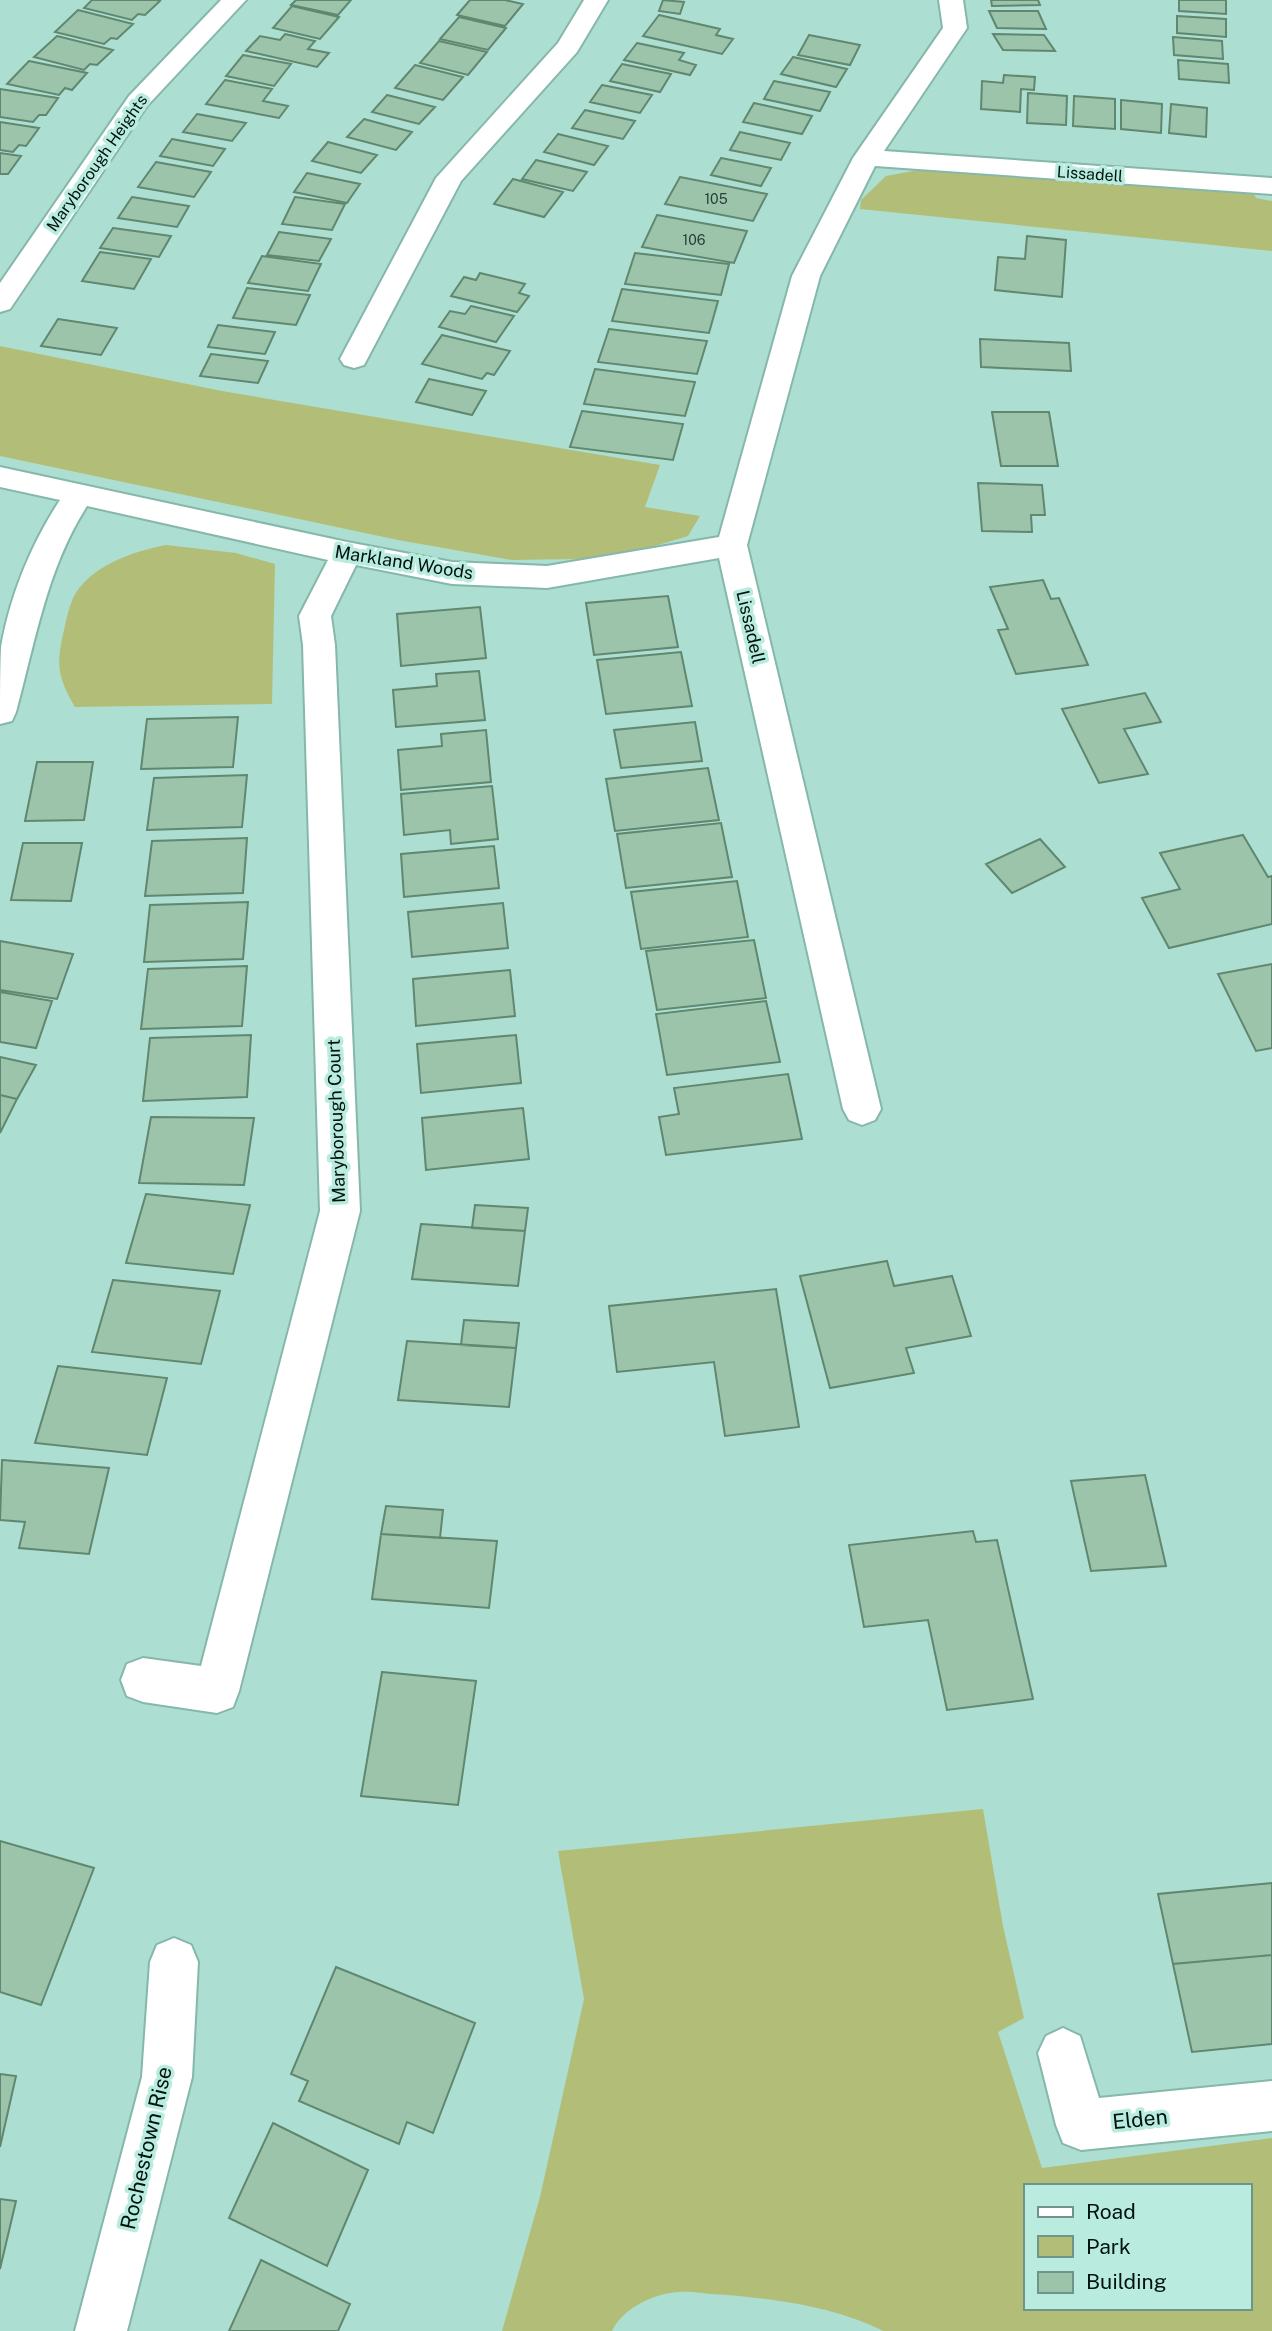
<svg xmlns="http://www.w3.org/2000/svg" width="1272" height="2331" font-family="'Public Sans',sans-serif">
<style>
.green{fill:#b2be78;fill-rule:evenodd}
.building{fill:#9cc4aa;stroke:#60876f;stroke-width:2}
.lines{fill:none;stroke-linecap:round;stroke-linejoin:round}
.street-casing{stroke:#85b7aa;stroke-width:4}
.street{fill:#fff;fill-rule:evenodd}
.labels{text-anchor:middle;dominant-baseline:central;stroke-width:7;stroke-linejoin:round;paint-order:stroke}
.number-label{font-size:14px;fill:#283f35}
.far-street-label{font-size:16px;fill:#01130e;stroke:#b9ecdf}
.street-label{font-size:18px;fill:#01130e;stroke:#b9ecdf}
.near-street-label{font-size:21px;fill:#01130e;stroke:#b9ecdf}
</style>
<rect width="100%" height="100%" fill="#acdfd1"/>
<!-- green -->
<path class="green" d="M924 169 1253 193 1256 198 1272 201V251L860 209 861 200 886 176Z
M0 346 222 391 660 465 645 507 700 516 688 536 642 550 577 559 512 560 398 540 0 456Z
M166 545 236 553 275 564 272 704 75 707C57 676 56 664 64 630 66 619 69 608 73 598 89 566 134 551 166 545Z
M983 1809 1003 1926 1024 2018 998 2032 1042 2168 1272 2138V2331H883C835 2306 765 2297 711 2294 700 2293 689 2291 678 2292 653 2294 623 2308 612 2331H502L540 2197 584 1999 558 1851ZM1025 2186H1249V2308H1025Z"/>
<!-- building -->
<path class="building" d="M92 0H157L160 1 145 15 138 14 132 20 84 8Z
M296 0H351L338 15 291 5Z
M470 0H505L523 4 505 26 457 15Z
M663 0 684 2 680 14 659 11Z
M991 0H1038L1040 5 992 6Z
M1179 0H1226V14L1179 11Z
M292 6 339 17 320 39 273 28Z
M78 10 133 24 117 39 111 38 104 44 55 32Z
M989 11H1038L1046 29 997 28Z
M659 15 720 29 716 35 733 39 722 54 643 36Z
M1177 16 1226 19V37L1177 33Z
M459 17 506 28 488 50 440 39Z
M285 34 315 41 308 49 329 53 317 67 246 51 260 36 280 40Z
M993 34 1044 35 1055 51 1003 50Z
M809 35 860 45 850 65 798 55Z
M57 36 113 50 97 65 90 64 84 70 34 57Z
M1173 37 1222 41 1223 59 1174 55Z
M439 41 487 52 468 75 420 63Z
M637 43 684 53 679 60 696 65 690 75 624 60Z
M243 55 291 64 274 86 226 76Z
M793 57 847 69 836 87 781 74Z
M1178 60 1228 64 1229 83 1179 79Z
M29 61 87 73 72 90 65 88 59 95 7 84Z
M622 64 671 74 660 92 610 81Z
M415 65 463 77 443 100 395 88Z
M1004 75 1035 77 1034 90 1021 89 1020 112 981 109 982 81 1003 83Z
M225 80 272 89 263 101 288 106 279 118 206 104Z
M774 81 830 92 820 111 764 99Z
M602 85 652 95 640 113 590 102Z
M0 89 58 98 46 115H39L33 122 0 117Z
M1028 93 1067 96 1066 125 1027 123Z
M387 95 435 107 419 124 372 112Z
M1074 96 1115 99V129L1073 126Z
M1121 100 1162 104 1161 133 1121 129Z
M754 103 812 116 802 134 743 122Z
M1171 104 1207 108 1206 137 1169 133Z
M585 110 635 121 623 139 572 128Z
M197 114 246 123 232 141 183 132Z
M364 119 412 132 396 150 347 137Z
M0 122 39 128 26 146 19 145 13 152 0 150Z
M740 132 790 143 781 160 730 150Z
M558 134 608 146 594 165 544 152Z
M172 139 225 149 213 166 160 156Z
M328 142 377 155 361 173 312 161Z
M0 153 21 156 8 174H0Z
M721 158 771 168 761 186 711 175Z
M536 160 587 172 573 191 522 179Z
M156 162 211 172 194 197 138 187Z
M307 173 360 184 347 203 294 192Z
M680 177 767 194 753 221 665 204Z
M513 179 563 192 544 217 494 204Z
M132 197 189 206 177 227 118 218Z
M295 197 345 204 332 230 282 224Z
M657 215 747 231 734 263 642 247Z
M113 228 171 236 159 257 100 248Z
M279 232 331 239 319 261 267 255Z
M1027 236 1066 240 1062 297 995 290 998 257 1025 259Z
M100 252 151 259 134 289 82 281Z
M635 253 729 264 721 295 625 284Z
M262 256 321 264 308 291 248 283Z
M480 273 525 284 519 293 529 296 517 312 451 296 464 277 476 280Z
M247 288 310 295 296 325 233 318Z
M622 289 718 301 709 333 612 321Z
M471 306 514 316 496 342 439 327 450 311 465 314Z
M58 319 117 328 101 355 41 346Z
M218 325 275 332 265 354 208 347Z
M609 329 707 341 697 374 598 362Z
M442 335 510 351 494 375 487 373 482 379 422 364Z
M980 339 1069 343 1071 371 981 367Z
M211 354 268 361 258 383 200 376Z
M595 369 695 382 685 416 584 404Z
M429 379 486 391 472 415 416 402Z
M582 411 683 424 673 460 570 447Z
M992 412H1049L1058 466H1001Z
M978 483 1042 485 1045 515H1031L1032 532 982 531Z
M1043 580 1051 599 1059 598 1088 665 1016 674 998 630 1008 629 990 587Z
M668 596 678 647 594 655 586 603Z
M480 607 486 658 401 666 397 614Z
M681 652 692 706 606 714 597 660Z
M479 671 485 720 396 727 393 690 437 686 436 674Z
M1145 693 1161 722 1124 729 1148 774 1099 783 1062 709Z
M238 717 233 767 141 769 147 719Z
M695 722 702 761 621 768 614 730Z
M486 730 491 782 401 790 398 750 442 746 441 734Z
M37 762H93L84 820 25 821Z
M708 768 719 820 615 831 606 779Z
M247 775 242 827 147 830 154 778Z
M492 786 498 839 451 844 450 830 404 835 401 794Z
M721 823 732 877 626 888 617 834Z
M1243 835 1268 877 1272 876V924L1169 948 1142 898 1180 889 1160 853Z
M247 838 243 893 145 896 152 841Z
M1040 839 1065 867 1012 893 986 864Z
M23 843H82L71 901 11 900Z
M494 846 499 888 404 897 401 854Z
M737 881 748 937 641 949 631 892Z
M248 902 243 959 144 962 150 905Z
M503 903 508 948 412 957 408 912Z
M754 940 766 998 657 1010 646 951Z
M0 941 73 954 57 999 0 990Z
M1272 964V1048L1256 1051 1218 974Z
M247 966 242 1026 141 1029 148 969Z
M510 970 515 1016 416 1026 413 979Z
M0 992 52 1001 36 1048 0 1042Z
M766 1001 780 1062 667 1075 656 1014Z
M251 1035 247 1097 143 1101 150 1038Z
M516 1035 521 1083 421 1093 417 1044Z
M0 1057 36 1065 17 1099 0 1095Z
M788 1074 802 1139 666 1155 659 1117 679 1114 674 1088Z
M0 1095 17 1099 0 1133Z
M523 1108 529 1159 426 1170 422 1118Z
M151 1117 254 1118 244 1185 139 1183Z
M146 1194 250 1205 233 1274 126 1263Z
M475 1205 528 1208 525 1231 472 1228Z
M421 1224 525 1231 518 1286 412 1279Z
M887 1261 894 1286 952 1276 971 1336 906 1348 914 1373 830 1388 800 1276Z
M113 1280 220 1291 201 1364 92 1352Z
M776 1289 799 1427 725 1436 714 1362 617 1372 609 1306Z
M464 1320 519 1323 516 1348 461 1345Z
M407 1341 516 1348 509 1407 398 1400Z
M58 1366 167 1378 147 1455 35 1443Z
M2 1460 109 1468 89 1554 19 1548 25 1522 0 1520Z
M1145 1475 1166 1566 1091 1571 1071 1481Z
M386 1506 443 1510 440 1538 381 1534Z
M973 1531 976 1542 997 1540 1033 1699 947 1710 928 1620 864 1627 849 1545Z
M381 1534 497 1541 489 1608 372 1599Z
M382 1672 476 1681 458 1805 361 1796Z
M0 1841 94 1868 41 2005 0 1992Z
M1272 1883V1955L1173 1964 1158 1894Z
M1272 1955V2044L1192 2052 1173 1964Z
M336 1967 475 2023 433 2133 407 2122 399 2144 299 2101 308 2081 291 2074Z
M0 2074 16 2076 0 2147Z
M273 2123 368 2170 327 2266 229 2218Z
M0 2199 16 2201 0 2269Z
M261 2260 350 2304 338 2331H229Z"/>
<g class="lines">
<!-- street casing -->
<g class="street-casing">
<path id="street" d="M221 0H246L147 106 10 309 0 312V283L129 96Z
M584 0H608L577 52 461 181 364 365 354 368 344 365 340 359 436 178 558 43Z
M939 0H963L967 28 884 151 1272 178V194L875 166 820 276 747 545 881 1109 875 1120 862 1125 849 1120 843 1109 719 558 547 588 452 584 356 565 331 616 335 645 360 1211 239 1691 233 1707 217 1713 143 1702 127 1696 121 1680 127 1664 143 1658 201 1666 320 1211 303 645 299 616 328 560 87 506C47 568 35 642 16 712L12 721 0 724C0 700 0 671 1 647 10 596 31 544 60 500L0 487V467L347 542 452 562 547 566 719 537 792 276 853 158 943 28Z
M174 1938 191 1945 198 1962 192 2077 127 2331H75L142 2077 150 1962 157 1945Z
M1063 2028 1080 2036 1099 2098 1272 2081V2131L1081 2150 1063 2143 1056 2125 1038 2053 1046 2036Z"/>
</g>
<!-- street -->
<use href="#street" class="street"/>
</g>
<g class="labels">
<!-- number labels -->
<g class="number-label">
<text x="716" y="199">105</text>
<text x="694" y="240">106</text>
</g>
<!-- far-street labels -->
<g class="far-street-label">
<text transform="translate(97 163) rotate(-55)">Maryborough Heights</text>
<text transform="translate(1090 174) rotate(4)">Lissadell</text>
</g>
<!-- street labels -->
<g class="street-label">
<text transform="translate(404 562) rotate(9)">Markland Woods</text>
<text transform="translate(751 627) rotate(77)">Lissadell</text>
<text transform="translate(336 1121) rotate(-92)">Maryborough Court</text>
</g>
<!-- near-street labels -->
<g class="near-street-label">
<text transform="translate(1140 2119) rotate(-6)">Elden</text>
<text transform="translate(146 2148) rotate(-77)">Rochestown Rise</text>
</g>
</g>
<!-- legend -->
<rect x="1024" y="2184" width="228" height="126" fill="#b9ecdf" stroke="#6f958b" stroke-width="2"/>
<rect x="1038" y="2207" width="35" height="10" fill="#ffffff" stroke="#6f958b" stroke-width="2"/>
<text x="1086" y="2219" font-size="21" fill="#01130e">Road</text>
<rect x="1038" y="2236" width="35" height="21" fill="#b2be78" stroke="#6f958b" stroke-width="2"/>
<text x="1086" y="2254" font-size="21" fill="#01130e">Park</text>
<rect x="1038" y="2272" width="35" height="21" fill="#9cc4aa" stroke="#6f958b" stroke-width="2"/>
<text x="1086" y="2289" font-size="21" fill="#01130e">Building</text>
</svg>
